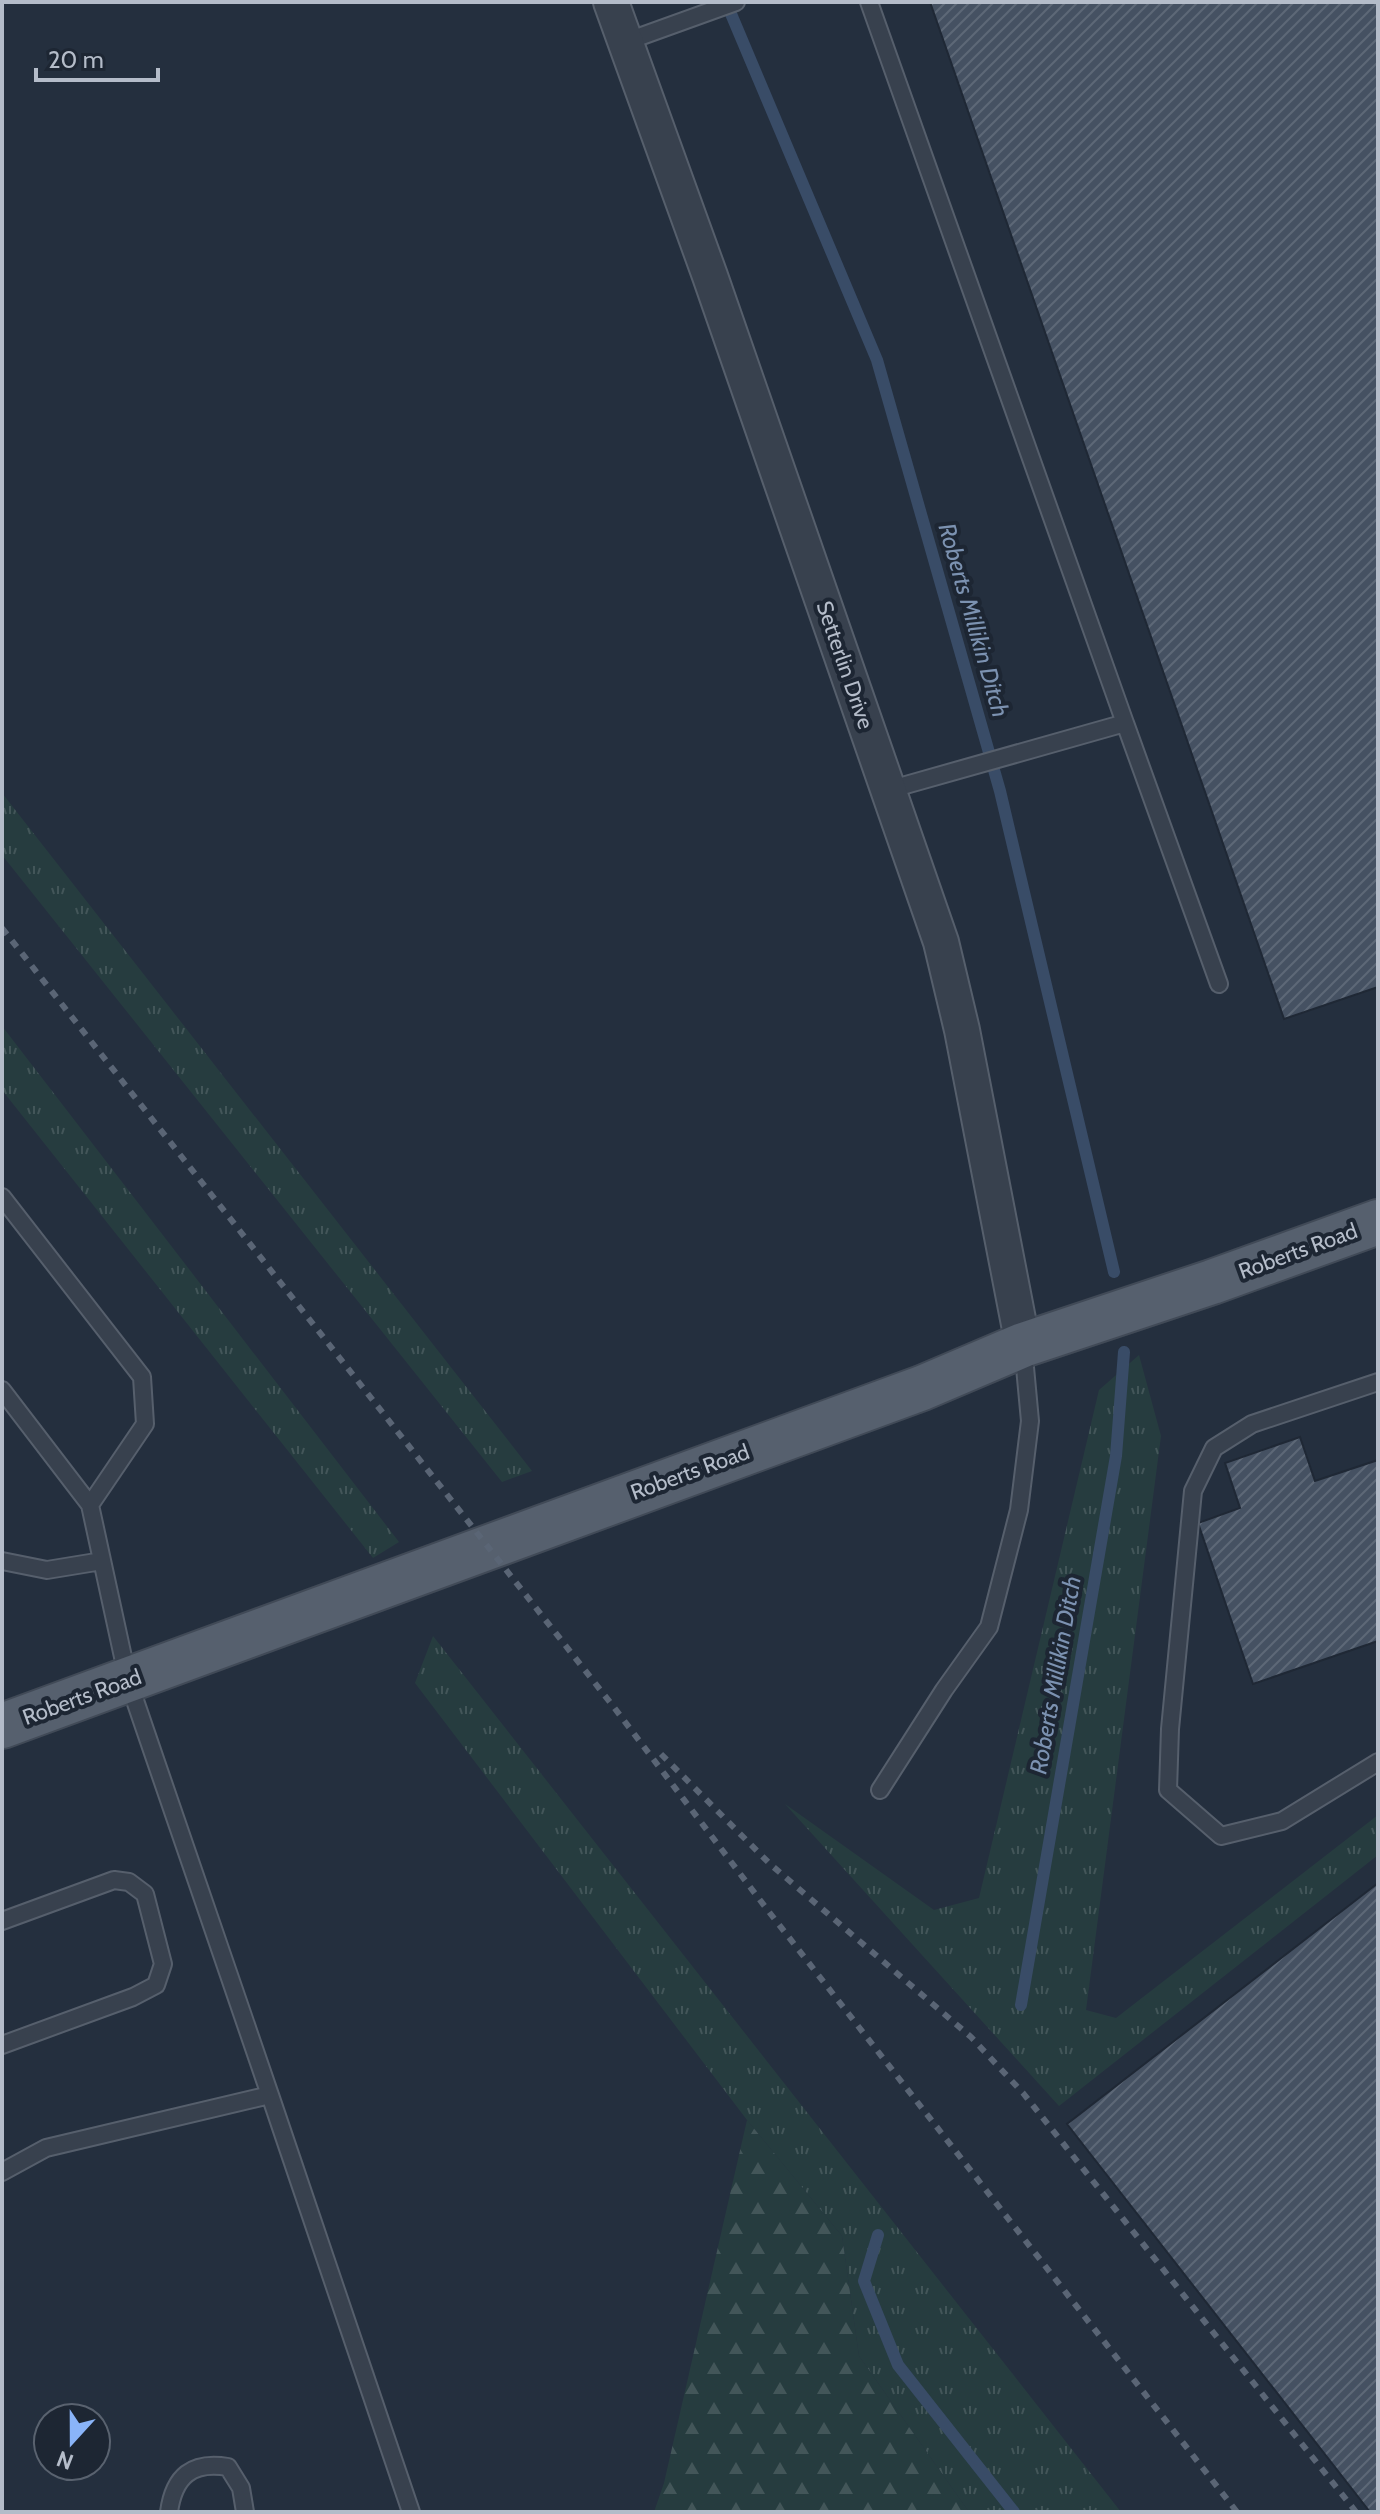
<svg xmlns="http://www.w3.org/2000/svg" width="1380" height="2514" font-family="Cabin,sans-serif">
<style>
.grass{fill:url(#grass-tufts)}
.forest{fill:url(#forest-firs)}
.lines{fill:none;stroke-linecap:round;stroke-linejoin:round}
.stream{stroke:#394c67;stroke-width:12}
.building{fill:url(#building-hatch);stroke:#1f2835;stroke-width:2}
.service-casing{stroke:#565f6c;stroke-width:20}
.minor-casing{stroke:#565f6c;stroke-width:38}
.primary-casing{stroke:#414a57;stroke-width:48}
.service{stroke:#38414e;stroke-width:16}
.minor{stroke:#38414e;stroke-width:34}
.primary{stroke:#56606e;stroke-width:44}
.rail{stroke:#5a6575;stroke-width:6;stroke-dasharray:8 8;stroke-linecap:butt}
.labels{text-anchor:middle;dominant-baseline:central;stroke-width:8;stroke-linejoin:round;paint-order:stroke}
.street-label{font-size:22px;fill:#b4bcc9;stroke:#1d2633}
.water-label{font-size:24px;font-style:italic;fill:#7c92b1;stroke:#1d2633}
</style>
<defs>
<pattern id="grass-tufts" width="24" height="20" patternUnits="userSpaceOnUse" patternTransform="scale(2)"><rect width="24" height="20" fill="#263c3f"/><path d="M3 7l-1-3M5 7V3M7 7l1-3M15 17l-1-3M17 17v-4M19 17l1-3" fill="none" stroke="#435659"/></pattern>
<pattern id="forest-firs" width="22" height="20" patternUnits="userSpaceOnUse" patternTransform="scale(2)"><rect width="22" height="20" fill="#263c3f"/><path d="M5 1l3.5 6h-7zM16 11l3.5 6h-7z" fill="#435659"/></pattern>
<pattern id="building-hatch" width="6" height="6" patternUnits="userSpaceOnUse" patternTransform="scale(2)"><rect width="6" height="6" fill="#455162"/><path d="M-1 1l2-2M0 6l6-6M5 7l2-2" fill="none" stroke="#5d6877"/></pattern>
</defs>
<rect width="100%" height="100%" fill="#242f3e"/>
<!-- grass -->
<path class="grass" d="M2 793 532 1471 502 1482 2 855Z
M2 1026 399 1542 373 1558 2 1090Z
M1139 1355 1161 1436 1086 2010 1116 2018 1378 1815V1855L1059 2106 785 1804 934 1910 979 1898 1099 1390Z
M433 1636 1121 2512H969L859 2356 842 2236 747 2120 415 1683Z"/>
<!-- forest -->
<path class="forest" d="M747 2120 842 2236 859 2356 969 2512H654L664 2483Z"/>
<g class="lines">
<!-- stream -->
<path class="stream" d="M726 2 877 360 1000 791 1114 1272
M1021 2005 1116 1456 1124 1352
M878 2235 864 2281 898 2365 1014 2512"/>
</g>
<!-- building -->
<path class="building" d="M930 2H1378V987L1284 1019Z
M1300 1437 1315 1481 1378 1460V1641L1253 1684 1198 1523 1240 1508 1225 1463Z
M1378 1883V2512H1370L1067 2124Z"/>
<g class="lines">
<!-- service casing -->
<g class="service-casing">
<path id="service" d="M869 2 1125 723 888 790
M625 42 736 2
M1125 723 1219 984
M2 1197 142 1377 145 1424 90 1505
M1378 1382 1252 1424 1214 1448 1193 1491 1170 1729 1168 1790 1221 1836 1282 1821 1378 1762
M2 1390 90 1505 128 1680 270 2095 46 2148 2 2172
M2 1561 47 1570 102 1561
M880 1790 944 1690 989 1627 1019 1510 1030 1421 1023 1346
M2 1921 114 1880 129 1882 145 1894 163 1964 156 1985 133 1997 2 2045
M270 2095 411 2512
M169 2512C174 2476 192 2461 228 2467L241 2488 245 2512"/>
</g>
<!-- minor casing -->
<g class="minor-casing">
<path id="minor" d="M611 2 710 276 941 942 962 1030 1023 1345"/>
</g>
<!-- primary casing -->
<g class="primary-casing">
<path id="primary" d="M2 1726 922 1388 1023 1345 1212 1282 1378 1222"/>
</g>
<!-- service -->
<use href="#service" class="service"/>
<!-- minor -->
<use href="#minor" class="minor"/>
<!-- primary -->
<use href="#primary" class="primary"/>
<!-- rail -->
<path class="rail" d="M2 928 613 1706 766 1908 1237 2512
M661 1754 770 1864 971 2037 1023 2093 1356 2512"/>
</g>
<g class="labels">
<!-- street labels -->
<g class="street-label">
<text transform="translate(845 665) rotate(71)">Setterlin Drive</text>
<text transform="translate(1298 1251) rotate(-20)">Roberts Road</text>
<text transform="translate(690 1472) rotate(-20)">Roberts Road</text>
<text transform="translate(82 1697) rotate(-20)">Roberts Road</text>
</g>
<!-- water labels -->
<g class="water-label">
<text transform="translate(974 620) rotate(74)">Roberts Millikin Ditch</text>
<text transform="translate(1055 1675) rotate(-80)">Roberts Millikin Ditch</text>
</g>
</g>
<!-- border -->
<rect width="1380" height="2514" fill="none" stroke="#b4bcc9" stroke-width="8"/>
<!-- north arrow -->
<g transform="translate(72 2442) rotate(201)"><circle r="38" fill="#1d2633" stroke="#59626f" stroke-width="2"/>
<path d="M0-6L14 30L0 20L-14 30Z" fill="#8ab4f8"/>
<text y="-12" font-size="22" font-weight="bold" text-anchor="middle" fill="#b4bcc9">N</text>
</g>
<!-- scale -->
<path d="M36 68v12h122v-12" fill="none" stroke="#b4bcc9" stroke-width="4"/>
<text x="48" y="68" font-size="24" fill="#b4bcc9" stroke="#1d2633" stroke-width="6" paint-order="stroke">20 m</text>
</svg>
